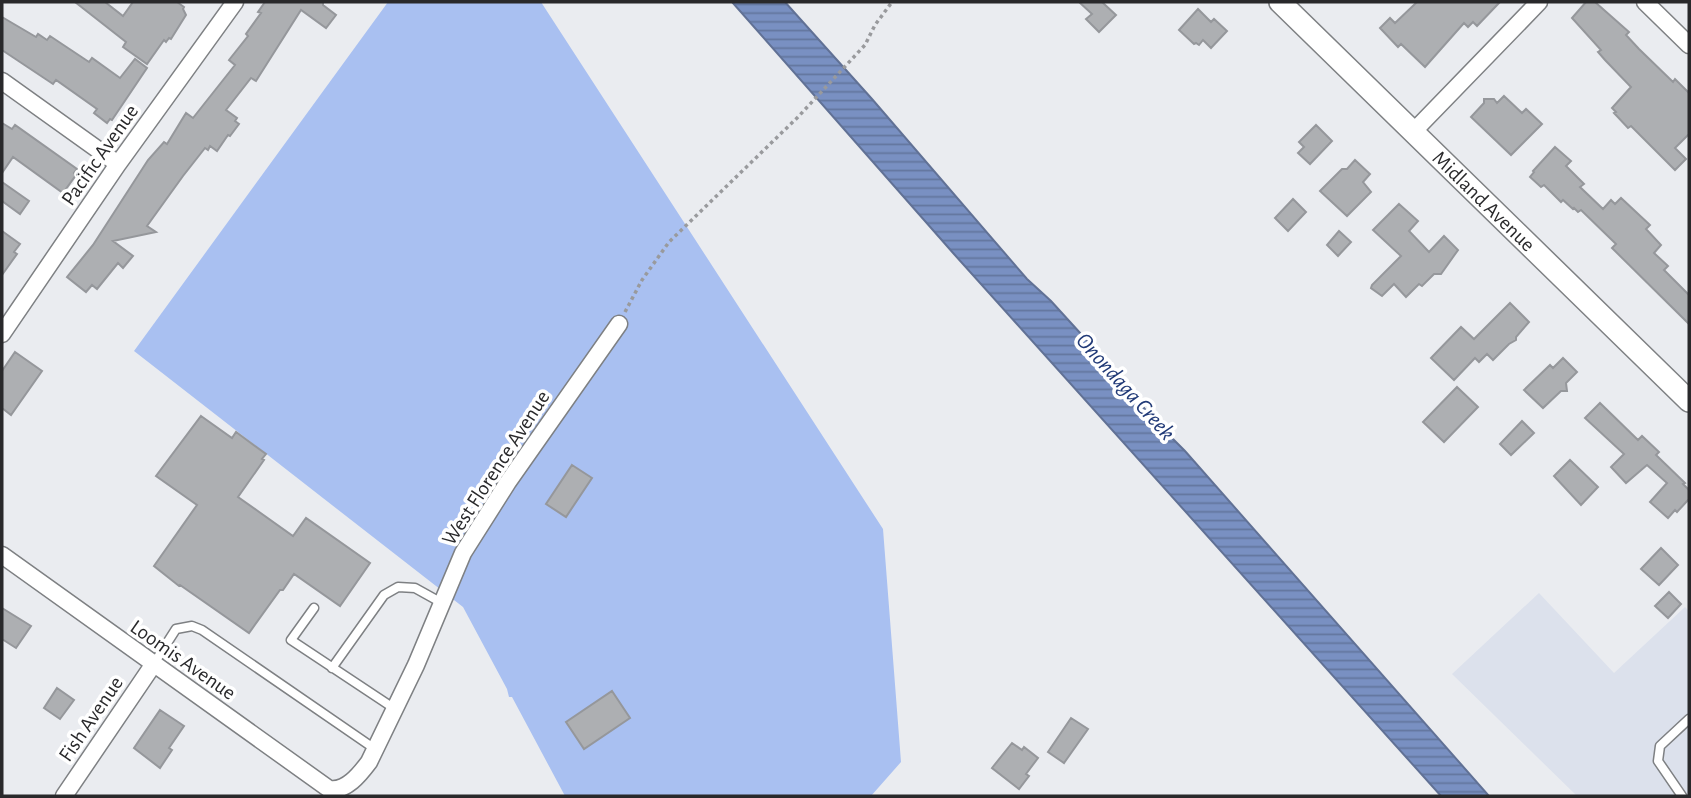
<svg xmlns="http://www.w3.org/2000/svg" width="1691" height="798" font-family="'Alegreya Sans',sans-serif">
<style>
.built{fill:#dce1ec}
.grass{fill:#a9c0f1}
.water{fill:url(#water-rules);stroke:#617195;stroke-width:2}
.building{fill:#adafb2;stroke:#95979b;stroke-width:2}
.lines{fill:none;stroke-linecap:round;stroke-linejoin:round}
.service-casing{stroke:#7e8083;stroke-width:11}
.minor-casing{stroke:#7e8083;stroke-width:19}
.tertiary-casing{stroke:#7e8083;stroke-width:24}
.path{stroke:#999a9d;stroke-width:3.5;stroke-dasharray:3.5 3.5;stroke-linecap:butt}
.service{stroke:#fff;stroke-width:8}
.minor{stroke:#fff;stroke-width:16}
.tertiary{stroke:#fff;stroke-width:21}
.labels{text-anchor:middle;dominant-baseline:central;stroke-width:7;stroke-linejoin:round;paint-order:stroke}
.street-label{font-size:21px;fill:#29292b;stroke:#fff}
.water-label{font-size:23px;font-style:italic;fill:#213a77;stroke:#fff}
</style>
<defs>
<pattern id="water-rules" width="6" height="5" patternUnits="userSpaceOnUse" patternTransform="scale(1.75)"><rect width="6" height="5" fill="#7990c2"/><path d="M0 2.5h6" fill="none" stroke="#63769e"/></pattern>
</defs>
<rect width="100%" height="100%" fill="#eaecf0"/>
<!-- built -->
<path class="built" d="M1539 593 1614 673 1685 607 1689 611V796H1577L1452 674Z"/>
<!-- grass -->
<path class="grass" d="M388 2H541L883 529 901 762 871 796H565L512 697H509L507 689 463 607 134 351Z"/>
<!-- water -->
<path class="water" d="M732 2H785L872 99 1027 279 1051 301 1122 379 1151 417 1185 451 1489 796H1441L954 254Z"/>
<!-- building -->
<path class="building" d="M75 2H105L123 16 133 2H177L184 7 183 9 186 15 171 39 169 38 166 42 164 40 147 64 123 47 126 42Z
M265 2H323V5L336 15 326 28 301 10 256 81 251 78 226 110 237 118 235 121 239 124 230 136 228 135 217 151 210 146 208 150 205 148 183 176 147 226 156 232 113 241 133 256 123 268 118 263 97 289 92 285 86 292 67 277 93 245 148 160 164 142 167 144 186 113 193 118 235 65 229 60 248 36 246 34 261 13 258 12Z
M1079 2H1102L1116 15 1099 32 1086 19 1092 14Z
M1417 2H1500L1477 26 1473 22 1468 27 1464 23 1425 67 1401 44 1398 47 1380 28 1390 18 1395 23Z
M1586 2H1595L1629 32 1626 35 1639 49 1673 82 1675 79 1689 93V134L1675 148 1686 159 1675 170 1631 126 1628 128 1614 113 1616 112 1612 108 1631 87 1605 60 1598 52 1601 50 1572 18Z
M1198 9 1211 22 1214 19 1227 31 1211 48 1203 40 1199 45 1196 43 1194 44 1179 30Z
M2 17 36 37 38 34 47 40 50 36 89 62 92 58 120 78 135 59 147 68 112 120 110 119 107 123 94 113 97 109 56 80 53 84 2 50Z
M1504 96 1522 113 1526 109 1542 124 1511 155 1471 117 1484 103V99H1494L1497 103Z
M2 123 12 129 15 125 77 169 74 173 76 175 63 193 13 157 2 173Z
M1316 125 1332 141 1310 164 1298 153 1304 147 1299 142Z
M1555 147 1571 161 1566 166 1584 184 1580 187 1603 209 1611 200 1615 204 1621 198 1650 225 1646 229 1661 245 1654 253 1668 266 1664 270 1689 295V324L1612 248 1616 244 1581 210 1578 212 1574 208 1573 209 1563 200 1561 202 1544 185 1541 187 1530 177 1534 172 1533 171Z
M1355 160 1370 174 1363 182 1371 192 1347 216 1320 191 1342 169H1347Z
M2 182 29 201 20 214 2 201Z
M1293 199 1306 212 1288 231 1275 218Z
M1399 204 1418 221 1409 231 1429 252 1444 236 1458 250 1441 274H1434L1422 286 1419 284 1406 297 1394 284 1382 296 1371 288 1372 285 1401 256 1373 230Z
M2 231 20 244 14 252 17 254 2 275Z
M1339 231 1351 242 1338 256 1327 245Z
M1510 303 1529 322 1516 337V340L1509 344 1493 360 1487 354 1479 362 1475 358 1454 380 1431 358 1461 327 1474 339Z
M15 352 42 371 11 415 2 408V371Z
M1563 358 1577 372 1566 383 1567 391H1561L1543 408 1524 390 1550 365 1553 368Z
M1457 387 1478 407 1444 442 1423 422Z
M1600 403 1638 440 1642 436 1659 452 1656 455 1685 483 1683 484 1689 490V499L1677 512 1675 510 1668 518 1650 502 1667 483 1647 465 1626 483 1611 467 1624 454 1585 418Z
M201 416 232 438 236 432 266 454 262 459 264 460 238 497 293 536 306 518 370 563 340 606 294 574 283 590H280L249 633 180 585 179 586 154 566 197 505 156 476Z
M1522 421 1534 433 1511 455 1500 444Z
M1570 460 1598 487 1581 505 1554 476Z
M572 465 592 478 566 517 546 504Z
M1661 548 1678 565 1659 585 1641 569Z
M1669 592 1681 604 1668 618 1655 606Z
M2 608 31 626 16 648 2 639Z
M57 688 74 700 60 719 44 708Z
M612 691 630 718 584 749 566 722Z
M160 710 184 726 169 748 172 750 160 768 134 748Z
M1071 718 1088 729 1064 763 1048 752Z
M1012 743 1022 750 1024 747 1038 758 1026 774 1029 776 1019 789 992 768Z"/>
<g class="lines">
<!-- service casing -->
<g class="service-casing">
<path id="service" d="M314 608 291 640 395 709
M153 665 176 629 192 626 202 630 375 749
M332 668 384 595 398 587 415 588 442 603
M1682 796 1658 761 1660 746 1689 719"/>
</g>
<!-- minor casing -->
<g class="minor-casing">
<path id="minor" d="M1645 2 1689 45
M2 81 118 164
M1414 131 1539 2
M2 334 118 164 235 2
M2 555 329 789C346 792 360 774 369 762L416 665 463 553 508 482 619 324
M64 796 153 665"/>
</g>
<!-- tertiary casing -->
<g class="tertiary-casing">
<g id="tertiary">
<path id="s1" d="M1280 2 1689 401"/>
</g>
</g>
<!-- path -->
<path class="path" d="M625 312 642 280 669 242 798 117 865 45 875 25 892 2"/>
<!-- service -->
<use href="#service" class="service"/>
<!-- minor -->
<use href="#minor" class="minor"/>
<!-- tertiary -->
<use href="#tertiary" class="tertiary"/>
</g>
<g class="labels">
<!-- street labels -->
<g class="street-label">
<text transform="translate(100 155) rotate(-55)">Pacific Avenue</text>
<text stroke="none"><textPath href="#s1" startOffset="285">Midland Avenue</textPath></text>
<text transform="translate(496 468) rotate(-57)">West Florence Avenue</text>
<text transform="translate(183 660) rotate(35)">Loomis Avenue</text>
<text transform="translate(91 719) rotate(-56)">Fish Avenue</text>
</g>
<!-- water labels -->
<g class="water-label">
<text transform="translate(1125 387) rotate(48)">Onondaga Creek</text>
</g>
</g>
<!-- border -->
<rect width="1691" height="798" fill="none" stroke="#29292b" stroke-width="7"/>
</svg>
